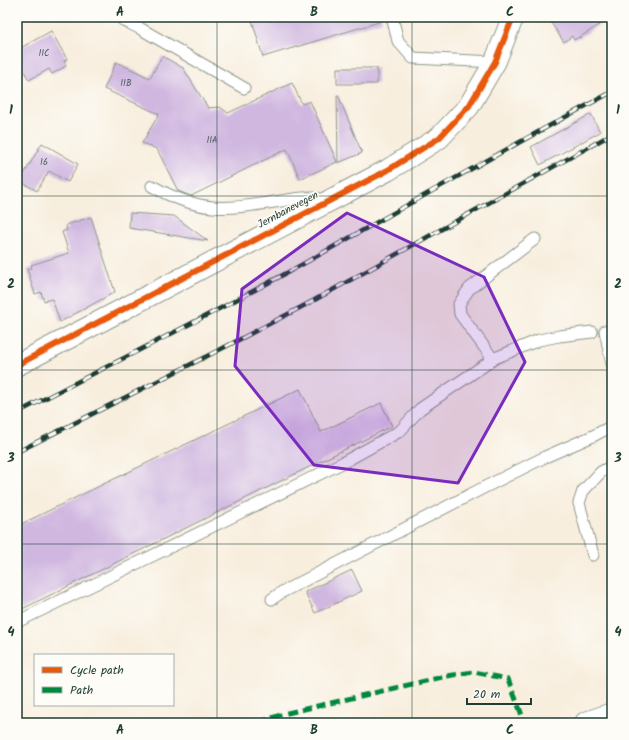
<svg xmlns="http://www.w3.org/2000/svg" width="629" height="740" font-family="Kalam,sans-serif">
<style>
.building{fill:#d0b7e0}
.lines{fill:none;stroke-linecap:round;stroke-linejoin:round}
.service-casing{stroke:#8c9689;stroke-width:13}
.minor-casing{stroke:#8c9689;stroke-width:23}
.secondary-casing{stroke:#8c9689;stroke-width:24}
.service{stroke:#fff;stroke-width:11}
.minor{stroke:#fff;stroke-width:21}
.secondary{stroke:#fff;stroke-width:22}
.rail-casing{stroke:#1f3d34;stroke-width:4.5}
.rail{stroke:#fdfcf7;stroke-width:3;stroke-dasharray:9;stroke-linecap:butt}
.quiet{stroke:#00873e;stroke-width:5;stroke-dasharray:10 5;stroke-linecap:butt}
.cycleway-casing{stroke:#fdfcf7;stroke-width:8}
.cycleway{stroke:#e8590c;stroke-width:6}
.marked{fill:#7b2cbf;fill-opacity:0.2;stroke:#7b2cbf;stroke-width:3;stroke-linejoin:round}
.grid{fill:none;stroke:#1f3d34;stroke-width:1;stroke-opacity:0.55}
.labels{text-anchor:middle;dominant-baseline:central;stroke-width:3.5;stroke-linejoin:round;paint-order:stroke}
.number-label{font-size:9px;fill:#4b5c5f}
.street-label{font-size:11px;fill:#1f3d34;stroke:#fdfcf7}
.neatline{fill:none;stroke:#1f3d34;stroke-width:1.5}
.grid-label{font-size:13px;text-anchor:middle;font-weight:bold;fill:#1f3d34}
</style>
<rect width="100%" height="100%" fill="#fdfcf7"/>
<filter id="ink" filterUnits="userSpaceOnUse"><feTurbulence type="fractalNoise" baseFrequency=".025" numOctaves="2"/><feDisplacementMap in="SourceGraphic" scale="8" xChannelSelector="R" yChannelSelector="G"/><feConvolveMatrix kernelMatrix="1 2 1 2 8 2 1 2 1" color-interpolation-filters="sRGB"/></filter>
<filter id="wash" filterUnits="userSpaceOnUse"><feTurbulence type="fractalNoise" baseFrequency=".012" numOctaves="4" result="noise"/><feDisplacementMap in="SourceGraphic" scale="16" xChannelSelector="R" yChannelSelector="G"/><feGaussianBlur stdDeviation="0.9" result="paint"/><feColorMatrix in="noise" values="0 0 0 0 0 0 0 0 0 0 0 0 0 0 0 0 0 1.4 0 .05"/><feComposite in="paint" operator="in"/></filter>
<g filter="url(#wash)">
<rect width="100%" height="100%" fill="#f8eede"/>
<g id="blocks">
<!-- building -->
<path class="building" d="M251 17H381L382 21 263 57Z
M547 17H611L579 38V37L574 40 572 36 564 42Z
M51 31 67 59 64 61 66 66 52 74 49 69 29 80 17 58V50Z
M162 56 183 68 208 108 220 107 228 113 292 83 302 104 310 101 337 162 300 179 287 149 191 196 178 191 157 149 142 143 159 114 104 89 116 62 150 78Z
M337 68H377V84H337Z
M337 95H338L362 153 338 163Z
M591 114 600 132 540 165 531 147Z
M42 143 78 164 68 182 49 171 37 191 20 181Z
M130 213 174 216 208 241 129 228Z
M91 217 115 292 60 322 52 299 44 301 41 292 35 294 27 269 32 268 31 265 69 253 62 232 67 230 66 225Z
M300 389 321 432 381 403 392 426 22 609 17 599V526Z
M352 570 362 591 315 613 305 592Z"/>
</g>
</g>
<g filter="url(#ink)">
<use href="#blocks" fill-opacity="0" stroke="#8c9689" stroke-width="1"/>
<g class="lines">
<!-- service casing -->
<g class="service-casing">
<path id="service" d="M120 17 123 20 141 29 244 88
M392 17 398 41 413 58 495 62
M152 186C171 197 191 205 213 207 232 209 255 205 274 202 291 200 310 194 326 201
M605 331 612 364
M493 359 460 314 459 304 469 289 535 239
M593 555 579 503 583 491 601 472 612 466
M272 599 282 592 485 487 545 457 593 436 612 426
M17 622 344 462 400 431 420 409 495 358 539 340 559 336 592 332"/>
</g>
<!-- minor casing -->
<g class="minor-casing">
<path id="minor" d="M17 365 388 170 439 138 469 106 495 62 513 17"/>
</g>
<!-- secondary casing -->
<g class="secondary-casing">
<path id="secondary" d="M586 723 612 714"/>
</g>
<!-- service -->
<use href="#service" class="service"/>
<!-- minor -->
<use href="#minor" class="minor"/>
<!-- secondary -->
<use href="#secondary" class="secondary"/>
<!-- rail casing -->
<g class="rail-casing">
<path id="rail" d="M17 413C113 363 209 316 303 264 406 206 508 147 612 92
M17 452 227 346 311 302 612 134"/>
</g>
<!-- rail -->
<use href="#rail" class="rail"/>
<!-- quiet -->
<path class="quiet" d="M258 723 283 714 447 676 474 672 508 679 525 723"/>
<!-- cycleway casing -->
<g class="cycleway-casing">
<path id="cycleway" d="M17 365 388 170 439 138 469 106 495 62 513 17"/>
</g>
<!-- cycleway -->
<use href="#cycleway" class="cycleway"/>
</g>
</g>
<!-- marked area -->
<path class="marked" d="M347 213 484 277 525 362 458 483 314 465 235 366 242 289Z"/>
<!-- grid -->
<path class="grid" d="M217 17V723M412 17V723M17 196H612M17 370H612M17 544H612"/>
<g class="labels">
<!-- number labels -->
<g class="number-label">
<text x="44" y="53">11C</text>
<text x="126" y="83">11B</text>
<text x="212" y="140">11A</text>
<text x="44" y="162">16</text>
</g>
<!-- street labels -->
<g class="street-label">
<text transform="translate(288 210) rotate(-28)">Jernbanevegen</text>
</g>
</g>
<!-- margin -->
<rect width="629" height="740" fill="none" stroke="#fdfcf7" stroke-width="44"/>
<!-- legend -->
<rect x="34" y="654" width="140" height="52" fill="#fdfcf7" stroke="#a4b0a9"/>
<rect x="42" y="667" width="20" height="6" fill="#e8590c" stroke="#a4b0a9"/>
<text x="70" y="674" font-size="12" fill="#1f3d34">Cycle path</text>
<rect x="42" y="687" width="20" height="6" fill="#00873e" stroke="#a4b0a9"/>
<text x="70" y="694" font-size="12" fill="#1f3d34">Path</text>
<!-- scale -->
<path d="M467 698v6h64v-6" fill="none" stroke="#1f3d34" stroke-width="2"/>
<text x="473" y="698" font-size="12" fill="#1f3d34" stroke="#fdfcf7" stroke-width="3" paint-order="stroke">20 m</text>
<rect x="22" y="22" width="585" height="696" class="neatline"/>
<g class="grid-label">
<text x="120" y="16">A</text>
<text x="314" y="16">B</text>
<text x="510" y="16">C</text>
<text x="11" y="114">1</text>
<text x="618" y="114">1</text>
<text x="11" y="288">2</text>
<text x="618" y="288">2</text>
<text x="11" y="462">3</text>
<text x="618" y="462">3</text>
<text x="11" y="636">4</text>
<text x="618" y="636">4</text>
<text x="120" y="734">A</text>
<text x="314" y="734">B</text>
<text x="510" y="734">C</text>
</g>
</svg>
